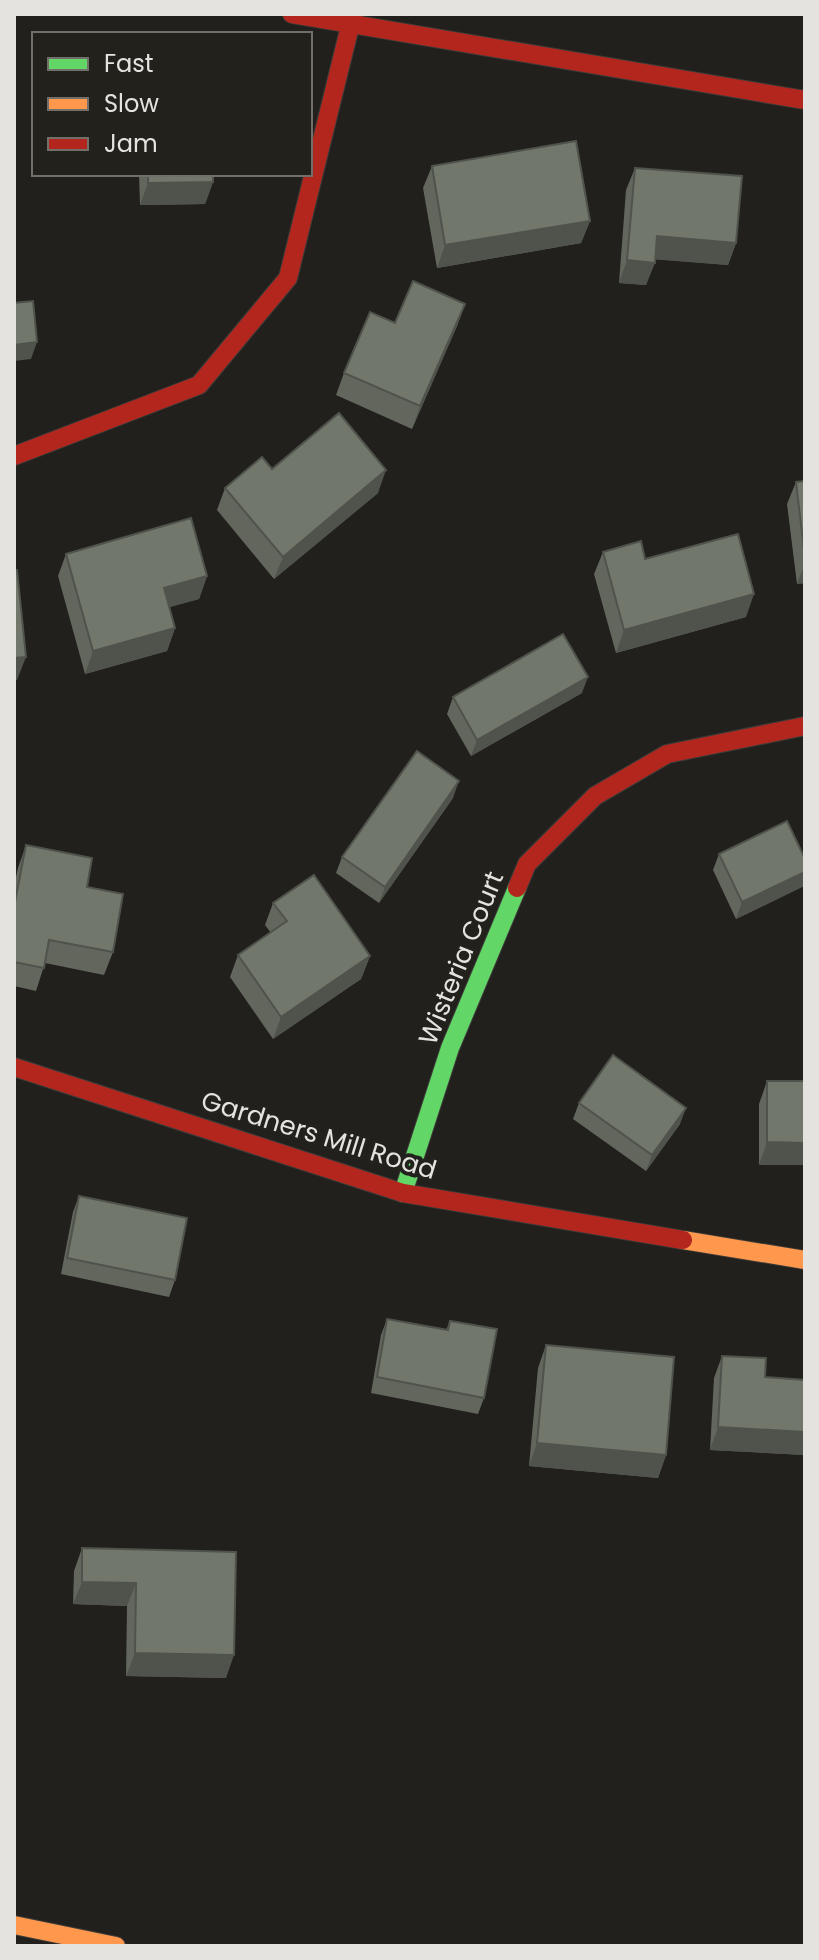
<svg xmlns="http://www.w3.org/2000/svg" width="819" height="1960" font-family="Poppins,sans-serif">
<style>
.lines{fill:none;stroke-linecap:round;stroke-linejoin:round}
.fast-casing{stroke:#3e3d3a;stroke-width:20}
.slow-casing{stroke:#3e3d3a;stroke-width:20}
.jam-casing{stroke:#3e3d3a;stroke-width:20}
.fast{stroke:#63d668;stroke-width:18}
.slow{stroke:#ff974d;stroke-width:18}
.jam{stroke:#b3261e;stroke-width:18}
.wall{fill:#62665d}
.shaded-wall{fill:#50534c}
.building{fill:#72776c;stroke:#50534c;stroke-width:2}
.labels{text-anchor:middle;dominant-baseline:central;stroke-width:8;stroke-linejoin:round;paint-order:stroke}
.street-label{font-size:26px;fill:#e4e3e0;stroke:#22211c}
</style>
<rect width="100%" height="100%" fill="#21201d"/>
<g class="lines">
<!-- fast casing -->
<g class="fast-casing">
<path id="fast" d="M403 1193 450 1048 517 888"/>
</g>
<!-- slow casing -->
<g class="slow-casing">
<path id="slow" d="M683 1240 805 1260
M14 1925 116 1946"/>
</g>
<!-- jam casing -->
<g class="jam-casing">
<path id="jam" d="M292 14 805 100
M14 456 199 385 288 278 353 14
M517 888 527 864 595 796 667 754 805 726
M14 1067 403 1193 683 1240"/>
</g>
<!-- fast -->
<use href="#fast" class="fast"/>
<!-- slow -->
<use href="#slow" class="slow"/>
<!-- jam -->
<use href="#jam" class="jam"/>
</g>
<!-- wall -->
<path class="wall" d="M432 166 590 221 581 243 437 268 423 188Z
M635 168 736 243 728 265 655 259 646 285 619 283 626 190Z
M139 174H213V182L205 204 140 205Z
M465 304 457 326 412 429 336 395 344 373 395 323Z
M272 469 378 493 274 579 217 510 225 488Z
M805 481V583L797 584 787 504 796 482Z
M603 552 645 559 746 617 616 653 594 574Z
M66 554 207 576 199 599 169 607 175 628 167 651 85 674 58 576Z
M582 693 471 756 447 714 453 697Z
M453 798 379 903 336 873 342 857Z
M26 845 113 952 104 975 45 963 36 991 14 986V886L18 868Z
M719 854 805 859V883L804 886 736 919 713 870Z
M273 903 370 956 361 979 273 1039 230 977 238 955 271 933 265 925Z
M767 1081H805L759 1165V1104Z
M579 1103 680 1124 646 1171 573 1119Z
M79 1196 175 1280 169 1297 61 1274 73 1212Z
M387 1319 446 1330 450 1321 484 1398 478 1414 371 1393 381 1335Z
M546 1345 666 1455 658 1478 529 1466 538 1368Z
M722 1356 765 1377 805 1380V1455L710 1450 714 1378Z
M82 1548 236 1552 226 1678 126 1676 127 1606 73 1604 74 1571Z"/>
<!-- shaded-wall -->
<path class="shaded-wall" d="M213 182 205 204 140 205 148 183Z
M590 221 581 243 437 268 445 245Z
M657 236 736 243 728 265 649 259Z
M627 260 655 263 646 285 619 283Z
M465 304 457 326 412 429 420 406Z
M37 342 31 359 14 361V345Z
M386 470 378 493 274 579 283 557Z
M805 563V583L797 584Z
M207 576 199 599 156 611 164 588Z
M754 594 746 617 616 653 624 630Z
M175 628 167 651 85 674 93 651Z
M26 657 17 680H14V658Z
M588 677 582 693 471 756 477 740Z
M459 781 453 798 379 903 385 887Z
M805 872 804 886 736 919 742 902Z
M370 956 361 979 273 1039 281 1017Z
M686 1108 680 1124 646 1171 652 1155Z
M767 1142 805 1143V1165H759Z
M718 1427 805 1432V1455L710 1450Z
M537 1443 666 1455 658 1478 529 1466Z
M82 1582 136 1583 127 1606 73 1604Z
M135 1653 234 1655 226 1678 126 1676Z"/>
<!-- building -->
<path class="building" d="M576 141 590 221 445 245 432 166Z
M635 168 742 176 736 243 657 236 655 263 627 260Z
M148 174H213V182L148 183Z
M413 281 465 304 420 406 344 373 370 312 395 323Z
M33 301 37 342 14 345V303Z
M339 413 386 470 283 557 225 488 262 457 272 469Z
M805 481V558L796 482Z
M191 518 207 576 164 588 175 628 93 651 66 554Z
M738 534 754 594 624 630 603 552 641 541 645 559Z
M17 570 26 657 14 658V571Z
M563 634 588 677 477 740 453 697Z
M417 751 459 781 385 887 342 857Z
M787 821 805 859V872L742 902 719 854Z
M26 845 92 858 87 887 123 894 113 952 49 940 44 968 14 962V907Z
M314 875 370 956 281 1017 238 955 287 921 273 903Z
M613 1055 686 1108 652 1155 579 1103Z
M767 1081H805V1143L767 1142Z
M79 1196 187 1218 175 1280 67 1258Z
M387 1319 448 1330 450 1321 497 1329 484 1398 377 1377Z
M546 1345 674 1357 666 1455 537 1443Z
M722 1356 766 1358 765 1377 805 1380V1432L718 1427Z
M82 1548 236 1552 234 1655 135 1653 136 1583 82 1582Z"/>
<g class="labels">
<!-- street labels -->
<g class="street-label">
<text transform="translate(461 958) rotate(-68)">Wisteria Court</text>
<text transform="translate(319 1135) rotate(17)">Gardners Mill Road</text>
</g>
</g>
<!-- border -->
<rect width="819" height="1960" fill="none" stroke="#e4e3e0" stroke-width="32"/>
<!-- legend -->
<rect x="32" y="32" width="280" height="144" fill="#22211c" stroke="#706f6a" stroke-width="2"/>
<rect x="48" y="58" width="40" height="12" fill="#63d668" stroke="#706f6a" stroke-width="2"/>
<text x="104" y="72" font-size="24" fill="#e4e3e0">Fast</text>
<rect x="48" y="98" width="40" height="12" fill="#ff974d" stroke="#706f6a" stroke-width="2"/>
<text x="104" y="112" font-size="24" fill="#e4e3e0">Slow</text>
<rect x="48" y="138" width="40" height="12" fill="#b3261e" stroke="#706f6a" stroke-width="2"/>
<text x="104" y="152" font-size="24" fill="#e4e3e0">Jam</text>
</svg>
